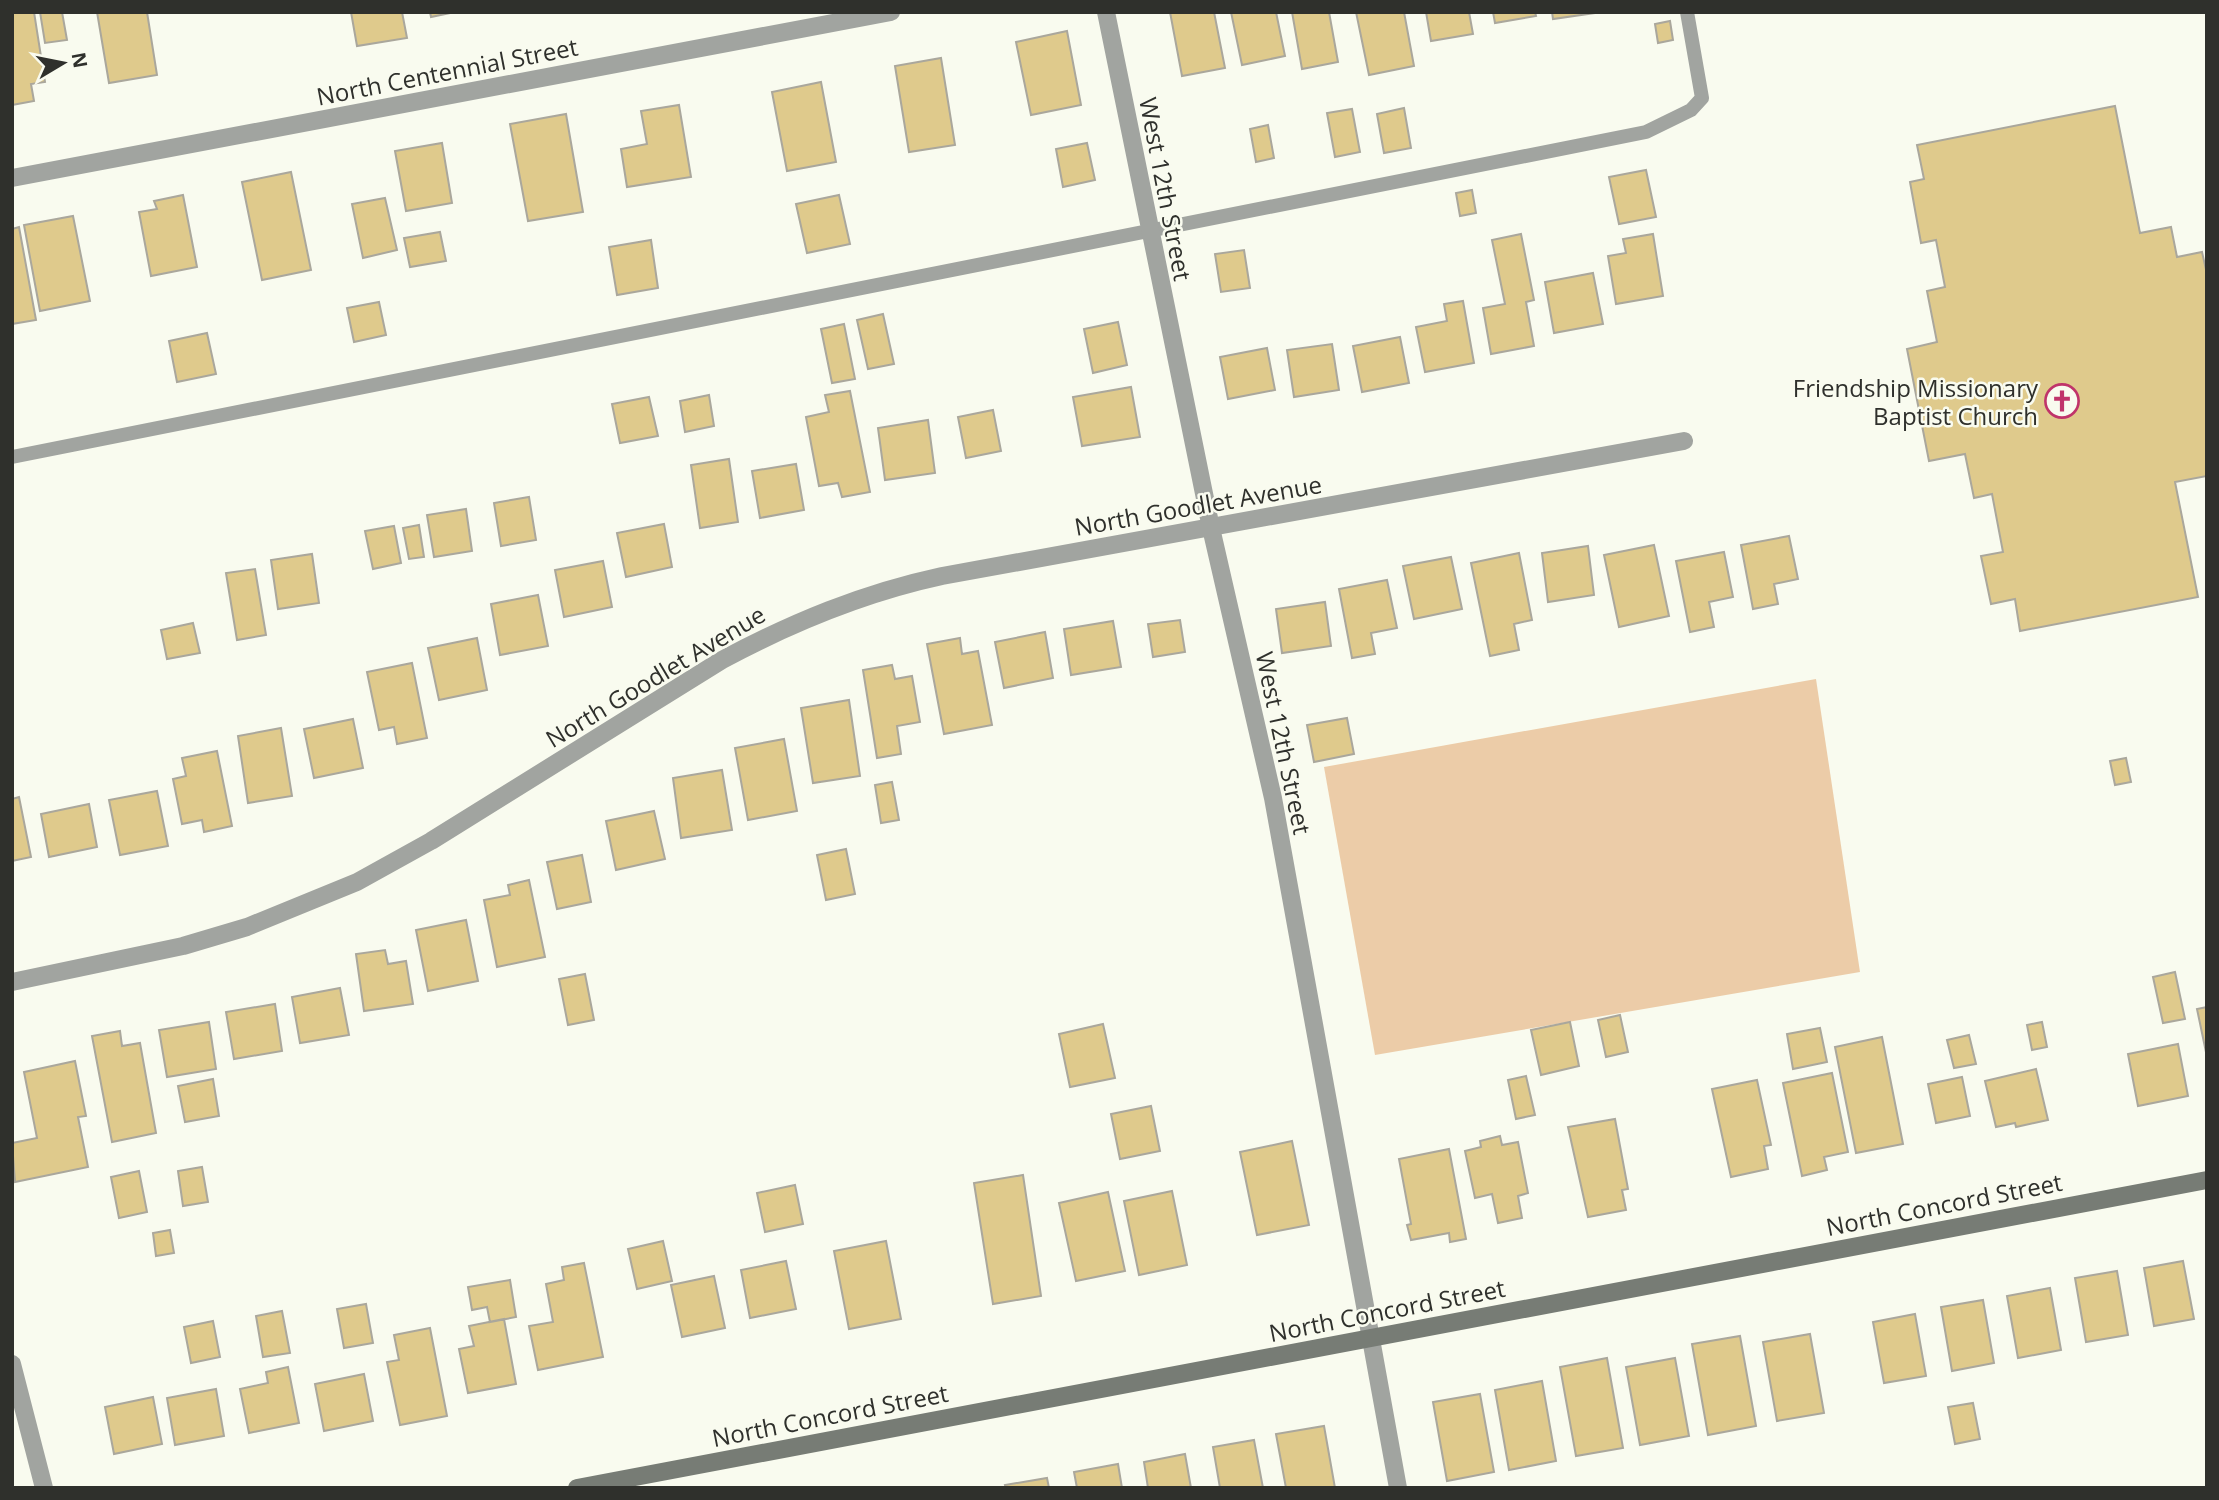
<svg xmlns="http://www.w3.org/2000/svg" width="2219" height="1500" font-family="'Open Sans',sans-serif">
<style>
.green{fill:#eccca8}
.building{fill:#dfca8c;stroke:#aaa79c;stroke-width:2}
.lines{fill:none;stroke-linecap:round;stroke-linejoin:round}
.service{stroke:#a1a4a0;stroke-width:14}
.minor{stroke:#a1a4a0;stroke-width:18}
.secondary{stroke:#777c75;stroke-width:18}
.labels{text-anchor:middle;dominant-baseline:central;stroke-width:5;stroke-linejoin:round;paint-order:stroke}
.street-label{font-size:24px;fill:#2f302c;stroke:#f9fbef}
.poi-label{font-size:24px;fill:#2f302c;stroke:#f9fbef;text-anchor:end}
</style>
<rect width="100%" height="100%" fill="#f9fbef"/>
<!-- green -->
<path class="green" d="M1816 679 1860 972 1375 1055 1324 767Z"/>
<!-- building -->
<path class="building" d="M12 12H34L45 82 31 84 34 101 12 105Z
M40 12H62L67 40 45 43Z
M97 12H147L157 75 109 83Z
M351 12H402L407 38 357 46Z
M430 12H455L431 17Z
M1170 12H1214L1225 68 1182 76Z
M1231 12H1276L1285 56 1242 65Z
M1292 12H1329L1338 62 1302 69Z
M1356 12H1404L1414 66 1369 75Z
M1426 12H1469L1473 34 1431 41Z
M1493 12H1535L1536 16 1495 23Z
M1552 12H1602L1553 19Z
M1670 21 1673 40 1658 43 1655 24Z
M1067 31 1081 105 1031 115 1016 42Z
M941 58 955 145 909 152 895 66Z
M821 82 836 162 787 171 772 92Z
M679 105 691 177 627 187 621 149 647 144 641 111Z
M2115 106 2140 233 2171 227 2177 257 2202 252 2207 274V476L2175 482 2198 597 2020 631 2015 599 1991 604 1981 556 2003 552 1992 494 1974 498 1965 454 1929 461 1907 349 1937 342 1927 291 1945 287 1936 240 1921 243 1910 182 1924 179 1917 145Z
M1404 108 1411 148 1384 153 1377 114Z
M1352 109 1360 152 1335 157 1327 113Z
M566 114 583 212 528 221 510 124Z
M1268 125 1274 158 1256 162 1250 129Z
M442 143 452 203 406 211 395 151Z
M1087 143 1095 180 1063 187 1056 149Z
M1646 170 1656 217 1619 224 1609 177Z
M291 172 311 270 262 280 242 182Z
M1472 190 1476 213 1460 216 1456 193Z
M183 195 197 267 151 276 139 212 157 209 154 201Z
M839 195 850 244 807 253 796 204Z
M385 198 397 250 363 258 352 204Z
M73 216 90 301 40 311 24 225Z
M19 227 36 320 12 324V229Z
M440 232 446 261 410 267 404 238Z
M1521 234 1534 300 1526 302 1534 346 1491 354 1483 308 1505 304 1492 240Z
M1653 234 1663 296 1616 304 1608 256 1626 253 1623 239Z
M651 240 658 288 617 295 609 247Z
M1244 250 1250 288 1221 292 1215 254Z
M1593 273 1603 324 1554 333 1545 282Z
M1463 301 1474 363 1425 372 1416 327 1447 321 1444 304Z
M379 302 386 335 354 342 347 308Z
M883 314 894 364 868 369 857 320Z
M1118 322 1127 365 1093 373 1084 329Z
M844 324 855 379 832 383 821 329Z
M207 333 216 374 177 382 169 341Z
M1400 337 1409 383 1362 392 1353 346Z
M1332 344 1339 390 1294 397 1287 350Z
M1267 348 1275 390 1228 399 1220 357Z
M1131 387 1140 437 1082 446 1073 397Z
M850 391 870 492 842 497 838 483 819 486 806 417 829 412 825 395Z
M709 395 714 426 685 432 680 401Z
M649 397 658 436 620 443 612 404Z
M993 410 1001 451 966 458 958 417Z
M928 420 935 473 885 480 878 428Z
M729 459 738 522 700 528 691 465Z
M796 464 804 510 760 518 752 471Z
M529 497 536 540 501 546 494 503Z
M466 509 472 551 434 557 427 515Z
M664 524 672 567 626 577 617 533Z
M419 525 424 557 409 559 403 528Z
M394 526 401 563 373 569 365 531Z
M1789 536 1798 579 1774 584 1778 604 1753 609 1741 545Z
M1654 545 1669 616 1619 627 1604 555Z
M1588 546 1594 595 1548 602 1542 553Z
M1724 552 1733 597 1709 602 1714 627 1690 632 1676 561Z
M1519 553 1532 620 1514 624 1519 650 1490 656 1471 563Z
M312 554 319 603 278 609 271 560Z
M1451 557 1462 609 1414 619 1403 566Z
M603 561 612 607 564 617 555 570Z
M255 569 266 635 237 640 226 573Z
M1387 580 1397 628 1371 633 1375 654 1352 658 1339 589Z
M538 595 548 646 500 655 491 604Z
M1325 602 1331 646 1282 653 1276 609Z
M1180 620 1185 652 1153 657 1148 624Z
M1113 621 1121 667 1071 675 1064 629Z
M193 623 200 653 167 659 161 630Z
M1045 632 1053 678 1004 688 995 642Z
M477 638 487 690 439 700 428 648Z
M960 638 962 654 978 651 992 725 944 734 927 644Z
M412 663 427 738 397 744 394 727 379 730 367 672Z
M892 665 895 679 912 676 920 722 897 726 901 754 877 758 863 670Z
M849 700 860 776 813 783 801 708Z
M1347 718 1354 754 1314 762 1307 725Z
M353 719 363 768 314 778 304 729Z
M281 728 292 796 248 803 238 736Z
M784 739 797 811 748 820 735 748Z
M217 751 232 826 204 832 202 820 182 824 173 779 186 776 182 758Z
M2126 758 2131 782 2115 785 2110 761Z
M722 770 732 830 681 838 673 778Z
M892 782 899 820 881 823 875 785Z
M157 791 168 846 120 855 109 800Z
M19 797 31 857 12 861V799Z
M89 804 97 847 49 857 41 814Z
M654 811 665 859 616 870 606 821Z
M846 849 855 894 826 900 817 855Z
M582 855 591 902 557 909 547 862Z
M529 880 545 957 497 967 484 900 510 895 508 885Z
M466 920 478 981 428 991 416 930Z
M385 950 388 964 406 961 413 1004 364 1011 356 954Z
M2175 972 2185 1019 2163 1023 2153 977Z
M585 974 594 1020 568 1025 559 979Z
M340 988 349 1035 300 1043 292 997Z
M275 1004 282 1051 234 1059 226 1012Z
M2207 1007V1057L2197 1009Z
M1620 1015 1628 1052 1606 1057 1598 1020Z
M209 1022 216 1069 167 1077 159 1030Z
M1570 1022 1579 1066 1541 1075 1531 1030Z
M2042 1022 2047 1047 2032 1050 2027 1025Z
M1103 1024 1115 1078 1070 1087 1059 1034Z
M1820 1028 1827 1062 1793 1069 1787 1034Z
M120 1031 122 1046 140 1043 156 1133 112 1142 92 1036Z
M1969 1035 1976 1064 1954 1068 1947 1040Z
M1882 1037 1903 1144 1856 1153 1835 1047Z
M2178 1044 2188 1096 2138 1106 2128 1054Z
M75 1061 86 1116 78 1117 88 1167 15 1182 12 1143 37 1138 24 1072Z
M2036 1069 2048 1120 2016 1127 2015 1123 1996 1127 1985 1081Z
M1832 1073 1848 1152 1824 1157 1827 1170 1802 1176 1783 1083Z
M1526 1076 1535 1115 1516 1119 1508 1080Z
M1962 1077 1970 1116 1936 1123 1928 1084Z
M213 1079 219 1116 185 1122 178 1086Z
M1757 1080 1771 1145 1764 1146 1768 1169 1731 1177 1712 1089Z
M1151 1106 1160 1151 1120 1159 1111 1114Z
M1615 1119 1628 1189 1622 1190 1626 1210 1588 1217 1568 1127Z
M1500 1136 1502 1145 1518 1142 1528 1193 1518 1196 1522 1218 1498 1223 1492 1194 1475 1198 1465 1151 1481 1147 1480 1141Z
M1292 1141 1309 1225 1257 1235 1240 1152Z
M1449 1149 1466 1239 1450 1242 1449 1233 1411 1240 1407 1225 1411 1224 1399 1159Z
M202 1167 208 1202 183 1206 178 1171Z
M139 1171 147 1212 119 1218 111 1177Z
M1023 1175 1041 1296 993 1304 974 1183Z
M795 1185 803 1224 765 1232 757 1193Z
M1172 1191 1187 1265 1139 1275 1124 1201Z
M1108 1192 1125 1271 1076 1281 1059 1203Z
M170 1230 174 1253 156 1256 153 1233Z
M663 1241 672 1281 637 1289 628 1249Z
M886 1241 901 1319 849 1329 834 1251Z
M786 1261 796 1309 750 1318 741 1270Z
M2183 1261 2194 1319 2154 1326 2144 1268Z
M584 1263 603 1357 538 1370 529 1326 553 1322 546 1284 564 1280 562 1267Z
M2117 1271 2128 1335 2086 1342 2075 1278Z
M714 1276 725 1328 682 1337 671 1285Z
M510 1280 516 1317 490 1322 487 1307 472 1310 468 1287Z
M2050 1288 2061 1350 2018 1358 2007 1296Z
M1983 1300 1994 1363 1952 1371 1941 1307Z
M366 1304 373 1343 344 1348 337 1309Z
M282 1311 290 1353 263 1357 256 1316Z
M1915 1314 1926 1376 1884 1383 1873 1322Z
M504 1319 516 1384 468 1393 459 1349 474 1346 469 1326Z
M213 1321 220 1357 191 1363 184 1327Z
M430 1328 447 1416 400 1425 387 1362 399 1360 394 1335Z
M1810 1334 1824 1413 1777 1421 1763 1342Z
M1740 1336 1756 1426 1708 1435 1692 1344Z
M1607 1358 1623 1448 1576 1456 1560 1367Z
M1675 1358 1689 1436 1640 1445 1626 1367Z
M288 1367 299 1423 249 1433 240 1389 268 1383 266 1372Z
M364 1374 373 1421 324 1431 315 1384Z
M1542 1381 1556 1461 1509 1470 1495 1390Z
M216 1389 224 1436 175 1445 167 1398Z
M1480 1394 1494 1472 1447 1481 1433 1402Z
M153 1397 162 1444 114 1454 105 1407Z
M1973 1403 1980 1439 1955 1444 1948 1407Z
M1324 1426 1335 1488H1286L1276 1434Z
M1254 1440 1263 1488H1220L1213 1447Z
M1185 1454 1191 1488H1148L1144 1462Z
M1118 1464 1122 1488H1077L1074 1472Z
M1047 1478 1049 1488H1006L1005 1485Z"/>
<g class="lines">
<!-- service -->
<path class="service" d="M12 457 1646 132 1691 110 1702 98 1687 12"/>
<!-- minor -->
<path class="minor" d="M1106 12 1211 528 1273 798 1398 1488
M12 178 891 12
M12 982 183 946 247 927 357 882 431 841 722 660C793 622 863 593 942 576L1684 441
M12 1364 44 1488"/>
<!-- secondary -->
<path class="secondary" d="M577 1488 2207 1180"/>
</g>
<!-- icons -->
<defs>
<g id="church-ring" transform="scale(1.75)"><circle r="9.5" fill="#f9fbef" stroke="#c0346a" stroke-width="1.5"/><path d="M-1.2-6h2.4v3.5h3.3v2.4h-3.3V6h-2.4V-.1h-3.3v-2.4h3.3Z" fill="#c0346a"/></g>
</defs>
<g fill-rule="evenodd">
<use href="#church-ring" x="2062" y="401"/>
</g>
<g class="labels">
<!-- street labels -->
<g class="street-label">
<text transform="translate(447 71) rotate(-11)">North Centennial Street</text>
<text transform="translate(1166 189) rotate(79)">West 12th Street</text>
<text transform="translate(1198 505) rotate(-10)">North Goodlet Avenue</text>
<text transform="translate(655 676) rotate(-31)">North Goodlet Avenue</text>
<text transform="translate(1284 743) rotate(78)">West 12th Street</text>
<text transform="translate(1944 1204) rotate(-11)">North Concord Street</text>
<text transform="translate(1387 1310) rotate(-11)">North Concord Street</text>
<text transform="translate(830 1415) rotate(-11)">North Concord Street</text>
</g>
<!-- poi labels -->
<g class="poi-label">
<text x="2038" y="387">Friendship Missionary<tspan x="2038" dy="28">Baptist Church</tspan></text>
</g>
</g>
<!-- border -->
<rect width="2219" height="1500" fill="none" stroke="#2f302c" stroke-width="28"/>
<!-- north arrow -->
<g transform="translate(63 63) rotate(80)" stroke="#f9fbef" stroke-width="5" paint-order="stroke">
<path d="M0-5L12 26L0 18L-12 26Z" fill="#2f302c"/>
<text y="-10" font-size="19" font-weight="bold" text-anchor="middle" fill="#2f302c">N</text>
</g>
</svg>
